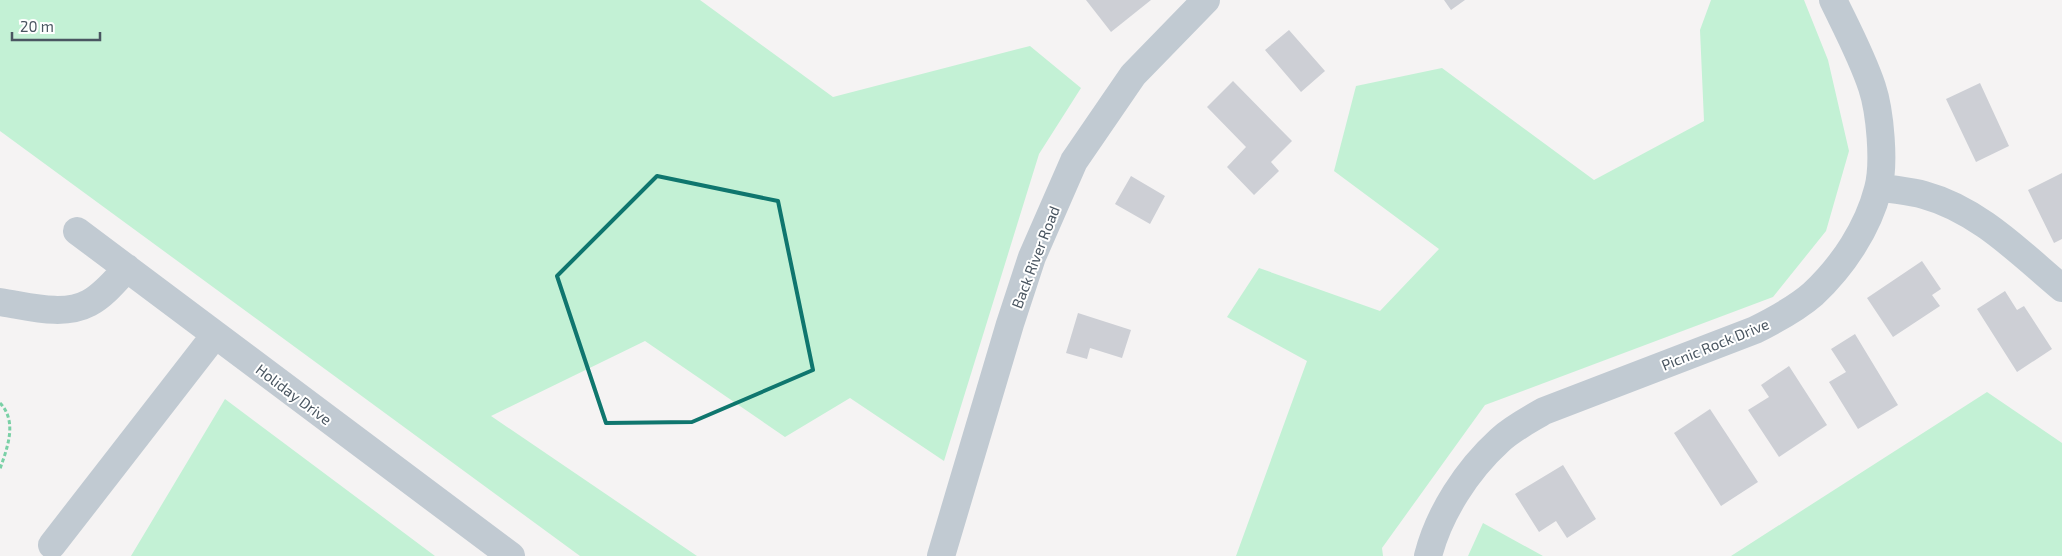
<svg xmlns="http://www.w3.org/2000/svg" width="2062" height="556" font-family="'Exo 2',sans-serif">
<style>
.green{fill:#c3f1d5}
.building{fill:#cdcfd5}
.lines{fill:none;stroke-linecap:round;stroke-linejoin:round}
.path{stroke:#7ad0a6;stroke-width:3;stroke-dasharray:4 2.5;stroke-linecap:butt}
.minor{stroke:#c1cad2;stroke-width:28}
.marked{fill:none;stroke:#0f766e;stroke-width:4;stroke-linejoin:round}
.labels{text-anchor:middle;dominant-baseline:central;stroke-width:4;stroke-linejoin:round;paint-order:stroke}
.street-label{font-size:15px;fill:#4a5661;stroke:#fff}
</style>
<rect width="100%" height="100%" fill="#f5f3f3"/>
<!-- green -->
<path class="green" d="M0 0H700L833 97 1030 46 1081 88 1039 154 944 461 850 398 785 437 645 341 491 416 697 556H580L0 131Z
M1711 0H1804L1828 60 1849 151 1826 231 1773 297 1485 405 1382 548 1383 556H1236L1307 361 1227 317 1259 268 1380 311 1439 249 1334 171 1356 86 1442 68 1594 180 1704 121 1700 30Z
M1987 392 2062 443V556H1731Z
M225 399 435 556H131Z
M1483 523 1543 556H1468Z"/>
<!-- building -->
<path class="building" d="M1086 0H1151L1111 32Z
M1444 0H1465L1451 10Z
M1289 30 1325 71 1301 92 1265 50Z
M1233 81 1292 141 1271 162 1279 171 1254 195 1227 167 1246 147 1207 107Z
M1980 83 2009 146 1976 162 1946 99Z
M2062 173V239L2054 243 2028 190Z
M1131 176 1165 196 1150 224 1115 204Z
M1922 261 1941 289 1932 295 1940 306 1893 337 1867 298Z
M2005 291 2017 310 2024 306 2052 349 2017 372 1977 309Z
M1078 313 1131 330 1122 358 1090 348 1087 359 1066 353Z
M1855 334 1898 405 1858 429 1829 382 1846 372 1831 349Z
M1789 366 1827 425 1779 457 1748 410 1769 397 1761 385Z
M1710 409 1758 482 1721 506 1674 433Z
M1563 465 1596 519 1567 538 1556 521 1539 532 1515 494Z"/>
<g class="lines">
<!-- path -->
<path class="path" d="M0 403C18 422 7 448 0 469"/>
<!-- minor -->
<path class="minor" d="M1879 187C1894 190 1910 191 1924 195 1979 210 2020 253 2062 288
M77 231 511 556
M0 302C28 306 63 317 89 303 104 295 116 280 127 268
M52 545 215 335
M941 556 1010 324 1032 257 1074 161 1133 75 1206 0
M1428 556C1439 513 1467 470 1500 440 1513 428 1529 420 1544 411L1755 330C1775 320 1796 309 1813 294 1843 266 1868 228 1878 189 1885 164 1880 111 1872 87 1862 57 1847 29 1833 0"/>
</g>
<!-- marked area -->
<path class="marked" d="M657 176 778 201 813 370 692 422 606 423 557 276Z"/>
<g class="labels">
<!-- street labels -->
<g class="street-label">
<text transform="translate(1035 257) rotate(-69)">Back River Road</text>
<text transform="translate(1715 344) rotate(-22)">Picnic Rock Drive</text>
<text transform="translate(294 394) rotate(37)">Holiday Drive</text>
</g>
</g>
<!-- scale -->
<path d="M12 32v8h88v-8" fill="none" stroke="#4a5661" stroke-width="2.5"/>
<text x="20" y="32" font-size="15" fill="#4a5661" stroke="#ffffff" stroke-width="4" paint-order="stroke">20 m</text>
</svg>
